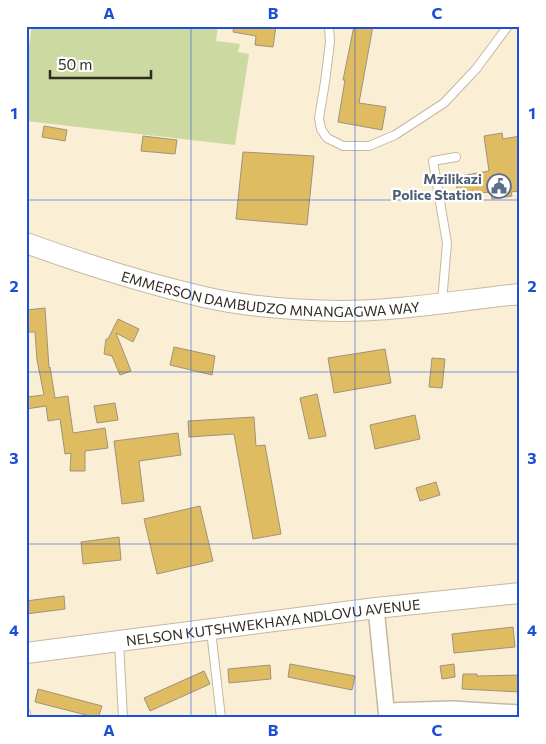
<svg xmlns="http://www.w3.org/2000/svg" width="546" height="744" font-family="Commissioner,sans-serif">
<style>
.green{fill:#ccd9a0}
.building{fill:#dfbb61;stroke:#9e947c}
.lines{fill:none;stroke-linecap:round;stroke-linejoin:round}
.service-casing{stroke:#c4b9a0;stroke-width:10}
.minor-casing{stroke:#c4b9a0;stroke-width:18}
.tertiary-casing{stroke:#c4b9a0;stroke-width:22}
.service{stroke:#fff;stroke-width:8}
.minor{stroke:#fff;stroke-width:15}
.tertiary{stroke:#fff;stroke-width:20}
.grid{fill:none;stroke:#1d4ed8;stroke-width:1;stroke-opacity:0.55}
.labels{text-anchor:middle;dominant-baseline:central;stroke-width:4.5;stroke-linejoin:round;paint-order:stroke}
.service-label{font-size:14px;font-weight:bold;fill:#4e5e75;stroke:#fff;text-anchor:end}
.street-label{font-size:14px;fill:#302c22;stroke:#fff}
.neatline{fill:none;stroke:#1d4ed8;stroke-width:2}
.grid-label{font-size:16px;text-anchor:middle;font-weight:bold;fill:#1d4ed8}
</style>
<rect width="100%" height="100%" fill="#faefd5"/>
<!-- green -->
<path class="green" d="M32 26H218L216 41 240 44 238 52 249 54 235 145 26 121V65Z"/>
<!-- building -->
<path class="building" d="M234 26H276L273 47 255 45 256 36 233 32Z
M354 26H373L359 103 386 107 382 130 338 122 345 80H343Z
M44 126 67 130 65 141 42 137Z
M502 133 503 139 520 136V191L511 192 512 196 492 199 491 192 458 195 455 177 489 171 484 136Z
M143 136 177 140 175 154 141 151Z
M243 152 314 156 307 225 236 219Z
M45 308 49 368 50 367 55 398 68 396 73 433 105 428 108 448 85 451V471H70L71 453 65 454 60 419 48 421 46 406 26 409V397L44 395 37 360 35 332H26V310Z
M118 319 139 329 133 342 116 333 131 371 120 375 112 356 104 354 106 339H108Z
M174 347 215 356 212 375 170 365Z
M385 349 391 383 334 393 328 358Z
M432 358 445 359 442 388 429 387Z
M317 394 326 436 309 439 300 398Z
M115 403 118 420 97 423 94 406Z
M415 415 420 439 375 449 370 425Z
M254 417 256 446 265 445 281 534 253 539 234 434 189 437 188 421Z
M178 433 181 455 139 461 144 501 122 504 114 441Z
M436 482 440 495 420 501 416 488Z
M200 506 213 561 157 574 144 519Z
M119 537 121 560 83 564 81 542Z
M64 596 65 609 26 614V601Z
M513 627 515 647 454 653 452 634Z
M290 664 355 676 352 690 288 677Z
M454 664 455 677 442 679 440 666Z
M270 665 271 679 229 683 228 669Z
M204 671 210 684 150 711 144 698Z
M463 674H477V676L520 675V692L462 689Z
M38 689 102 706 98 718 35 702Z"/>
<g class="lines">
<!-- service casing -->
<g class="service-casing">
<path id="service" d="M329 26 330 42 325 82 319 118 321 129 327 138 343 146H369L395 135 444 103 476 69 508 26
M442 302 447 243 433 161 456 157
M211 631 221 718
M119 642 123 718
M26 713 27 718"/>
</g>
<!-- minor casing -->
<g class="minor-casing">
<path id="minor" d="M376 608 387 718
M386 711 452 709 520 713"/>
</g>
<!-- tertiary casing -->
<g class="tertiary-casing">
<g id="tertiary">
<path id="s1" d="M26 243C84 264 144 283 204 297 247 307 294 310 339 311 400 311 460 300 520 294"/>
<path id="s2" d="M26 653 376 608 520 593"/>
</g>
</g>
<!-- service -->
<use href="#service" class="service"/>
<!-- minor -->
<use href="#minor" class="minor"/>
<!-- tertiary -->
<use href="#tertiary" class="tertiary"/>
</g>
<!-- grid -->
<path class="grid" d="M191 26V718M355 26V718M26 200H520M26 372H520M26 544H520"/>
<!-- icons -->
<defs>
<g id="civic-ring" transform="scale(1.25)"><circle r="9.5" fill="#fff" stroke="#5c6f8a" stroke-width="1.5"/><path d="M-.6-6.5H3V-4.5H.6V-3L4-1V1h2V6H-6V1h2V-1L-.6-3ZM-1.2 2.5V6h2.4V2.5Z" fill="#5c6f8a"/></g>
</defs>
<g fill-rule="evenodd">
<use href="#civic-ring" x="499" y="186"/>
</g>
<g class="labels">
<!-- service labels -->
<g class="service-label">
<text x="482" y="178">Mzilikazi<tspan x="482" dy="16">Police Station</tspan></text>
</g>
<!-- street labels -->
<g class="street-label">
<text stroke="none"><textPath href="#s1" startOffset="252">EMMERSON DAMBUDZO MNANGAGWA WAY</textPath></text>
<text stroke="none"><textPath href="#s2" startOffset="249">NELSON KUTSHWEKHAYA NDLOVU AVENUE</textPath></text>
</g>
</g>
<!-- border -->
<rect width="546" height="744" fill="none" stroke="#ffffff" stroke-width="55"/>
<!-- scale -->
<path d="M50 70v8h101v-8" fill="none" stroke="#302c22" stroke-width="2.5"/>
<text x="58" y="70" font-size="15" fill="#302c22" stroke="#ffffff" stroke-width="4" paint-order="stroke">50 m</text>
<rect x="28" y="28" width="490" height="688" class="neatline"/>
<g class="grid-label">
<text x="109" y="19">A</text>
<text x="273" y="19">B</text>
<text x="437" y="19">C</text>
<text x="14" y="119">1</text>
<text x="532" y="119">1</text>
<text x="14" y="292">2</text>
<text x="532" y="292">2</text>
<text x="14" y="464">3</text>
<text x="532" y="464">3</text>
<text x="14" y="636">4</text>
<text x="532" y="636">4</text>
<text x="109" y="736">A</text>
<text x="273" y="736">B</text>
<text x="437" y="736">C</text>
</g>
</svg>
